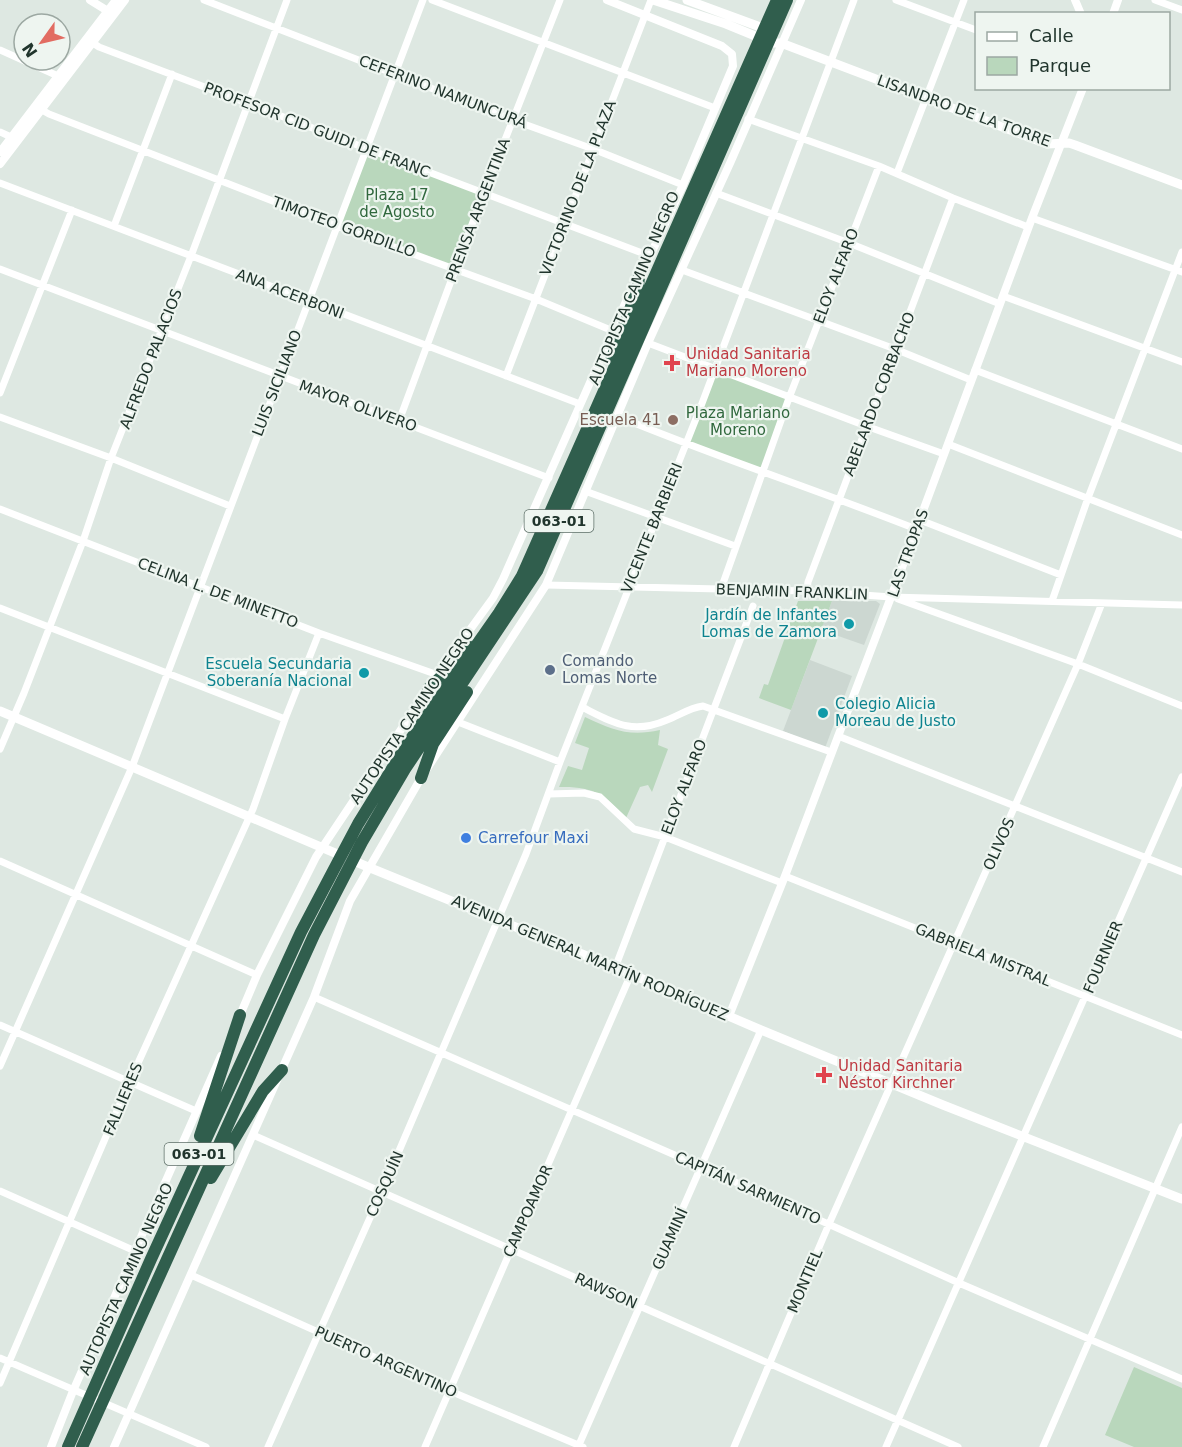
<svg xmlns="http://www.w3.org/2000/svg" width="1182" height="1447" font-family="'DejaVu Sans',sans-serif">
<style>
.built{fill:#ccd7d1}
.park{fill:#b9d7bc}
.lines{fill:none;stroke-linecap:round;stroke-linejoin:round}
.minor{stroke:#fff;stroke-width:7}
.tertiary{stroke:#fff;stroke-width:8}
.secondary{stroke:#fff;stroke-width:9}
.motorway{stroke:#305e4d;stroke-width:12}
.health-dot{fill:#e0444e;stroke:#eef5f0;stroke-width:2}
.education-dot{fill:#8d6e63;stroke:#eef5f0;stroke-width:2}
.culture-dot{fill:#0f9aa8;stroke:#eef5f0;stroke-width:2}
.service-dot{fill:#5c6f8a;stroke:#eef5f0;stroke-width:2}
.shop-dot{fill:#3f7fe0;stroke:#eef5f0;stroke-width:2}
.labels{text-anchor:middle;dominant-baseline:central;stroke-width:4.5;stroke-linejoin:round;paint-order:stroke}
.shield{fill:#eef5f0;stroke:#5e6f68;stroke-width:1.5}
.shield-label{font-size:14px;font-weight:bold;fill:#21352d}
.street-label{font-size:15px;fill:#21352d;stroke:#eef5f0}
.park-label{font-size:15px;fill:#30683d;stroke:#eef5f0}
.health-label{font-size:15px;fill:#be3a42;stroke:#eef5f0;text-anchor:start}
.education-label{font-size:15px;fill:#785e54;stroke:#eef5f0;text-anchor:end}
.culture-label{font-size:15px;fill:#0d838f;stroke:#eef5f0;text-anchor:end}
.service-label{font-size:15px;fill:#4e5e75;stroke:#eef5f0;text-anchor:start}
.shop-label{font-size:15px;fill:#366cbe;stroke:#eef5f0;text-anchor:start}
</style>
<rect width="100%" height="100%" fill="#dee8e2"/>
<!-- built -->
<path class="built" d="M832 601H876L880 604 864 645 821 630Z
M810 660 852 676 825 748 783 731Z"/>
<!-- park -->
<path class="park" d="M367 149 484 194 456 268 337 226Z
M715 368 789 398 763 473 688 445Z
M798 601H832L791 710 759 698 764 684 768 685Z
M585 717C613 730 629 737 660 730L658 745 668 749 652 792 648 785 640 787 626 818C604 794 593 786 559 787L568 766 582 770 589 748 575 743Z
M1134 1367 1182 1388V1447H1134L1105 1435Z"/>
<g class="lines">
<!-- minor -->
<path class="minor" d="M204 0 513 120 593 149 683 185
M432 0 715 108
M896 0 976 30
M1155 0 1182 10
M90 41 99 47 650 256
M0 50 58 76
M42 110 49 114 337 226 536 299 613 331
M748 119 879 166 953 198 1028 227
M0 132 11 137
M897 173 964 0
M0 183 580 404
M716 193 849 243 1000 304
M1032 218 1182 272
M114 226 172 74
M0 269 549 478
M682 270 895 349 971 380
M1003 296 1182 362
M648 343 866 426 944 454
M975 370 1182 449
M506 376 651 0
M0 393 72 210
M617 416C716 457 817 490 916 529
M0 417 111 458 230 506
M399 421 477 211 560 0
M948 444 1182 535
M585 491 735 546
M0 509 319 633 438 675
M920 520 1061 575
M546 585 807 591 891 597 1182 605
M721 589 789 398 879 166
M807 591 808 582 953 198
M898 599 1078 664 1182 706
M1052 601 1088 498 1182 252
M0 608 285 719
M582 707C614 723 632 735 667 720 680 715 689 708 703 706L831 752
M458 722 560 762
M838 736 1182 872
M0 749 24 693 83 541 111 458 191 256 287 0
M549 794 584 793 600 797 634 829 665 837 782 883
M0 861 257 975
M785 876 1182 1035
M615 968 753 606
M314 997 702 1167 959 1283 1182 1379
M0 1025 196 1111
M0 1066 132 767 423 0
M253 1135 958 1447
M0 1191 135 1251
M191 1275 450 1391 583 1447
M0 1358 206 1447
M0 1383 129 1083 253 809 285 719 319 633
M268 1447 381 1193 526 854 560 762 701 406 854 0
M425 1447 631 974
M578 1447 761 1030
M734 1447 829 1224 1078 664 1102 603
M886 1447 1182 777
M1043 1447 1182 1127"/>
<!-- tertiary -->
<path class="tertiary" d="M90 0 111 13
M1075 0 1081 14
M1113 14 1118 0
M0 152 116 0
M0 164 125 0
M453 653 493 598 503 579 627 299 650 256 683 185 733 66 732 54 722 46 607 0
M729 1016 785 876 891 597 1032 218 1083 88
M238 1020 257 975 316 857 430 686
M51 1447 73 1391 221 1056
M114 1447 314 997 350 901 421 778 546 585 648 343 731 161 801 0"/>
<!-- secondary -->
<path class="secondary" d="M653 0 726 24 772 43H781L1047 144 1069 143 1075 145 1182 185
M687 0 771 31
M0 711 368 867 631 974 761 1030 943 1105 1182 1199"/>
<!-- motorway -->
<path class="motorway" d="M611 360 638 288 639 276
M428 689 442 676 467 645
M421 778 433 744 467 692
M200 1136 240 1015
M211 1178 263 1091 282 1070
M68 1447 151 1259 301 932 341 856 358 824 406 746 499 613 522 576 777 0
M82 1447 314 935 362 842 405 769 537 571 787 0"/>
</g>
<!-- markers -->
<g class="health-dot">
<path d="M669 354h6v6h6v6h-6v6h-6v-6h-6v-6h6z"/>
<path d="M821 1066h6v6h6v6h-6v6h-6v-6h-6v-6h6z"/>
</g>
<circle class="education-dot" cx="673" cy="420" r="6"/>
<g class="culture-dot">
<circle cx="849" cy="624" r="6"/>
<circle cx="364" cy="673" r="6"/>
<circle cx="823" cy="713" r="6"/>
</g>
<circle class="service-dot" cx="550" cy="670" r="6"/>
<circle class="shop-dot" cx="466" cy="838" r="6"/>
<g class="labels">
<!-- shield labels -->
<g class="shield">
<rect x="524.5" y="510" width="69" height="22" rx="4.5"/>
<rect x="164.5" y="1143" width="69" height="22" rx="4.5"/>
</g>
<g class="shield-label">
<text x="559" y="521">063-01</text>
<text x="199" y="1154">063-01</text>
</g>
<!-- street labels -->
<g class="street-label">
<text transform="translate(443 92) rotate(21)">CEFERINO NAMUNCURÁ</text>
<text transform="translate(964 111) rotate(20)">LISANDRO DE LA TORRE</text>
<text transform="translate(317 130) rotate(21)">PROFESOR CID GUIDI DE FRANC</text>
<text transform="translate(578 188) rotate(-69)">VICTORINO DE LA PLAZA</text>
<text transform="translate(478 210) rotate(-69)">PRENSA ARGENTINA</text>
<text transform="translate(344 227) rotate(20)">TIMOTEO GORDILLO</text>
<text transform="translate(836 276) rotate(-69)">ELOY ALFARO</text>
<text transform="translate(634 288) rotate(-67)">AUTOPISTA CAMINO NEGRO</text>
<text transform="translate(290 294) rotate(21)">ANA ACERBONI</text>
<text transform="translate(151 359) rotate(-69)">ALFREDO PALACIOS</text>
<text transform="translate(277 383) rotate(-69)">LUIS SICILIANO</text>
<text transform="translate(879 394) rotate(-69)">ABELARDO CORBACHO</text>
<text transform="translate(358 406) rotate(20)">MAYOR OLIVERO</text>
<text transform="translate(652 528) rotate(-68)">VICENTE BARBIERI</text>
<text transform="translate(908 553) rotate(-70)">LAS TROPAS</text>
<text transform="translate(792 592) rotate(2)">BENJAMIN FRANKLIN</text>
<text transform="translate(218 593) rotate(21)">CELINA L. DE MINETTO</text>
<text transform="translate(412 716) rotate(-56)">AUTOPISTA CAMINO NEGRO</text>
<text transform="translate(684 787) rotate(-69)">ELOY ALFARO</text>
<text transform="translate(999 844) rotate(-66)">OLIVOS</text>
<text transform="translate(983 955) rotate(22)">GABRIELA MISTRAL</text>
<text transform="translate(1103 957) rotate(-67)">FOURNIER</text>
<text transform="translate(590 958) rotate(23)">AVENIDA GENERAL MARTÍN RODRÍGUEZ</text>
<text transform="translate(123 1099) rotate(-67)">FALLIERES</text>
<text transform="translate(385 1184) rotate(-66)">COSQUÍN</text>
<text transform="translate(748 1188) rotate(24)">CAPITÁN SARMIENTO</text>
<text transform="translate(528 1211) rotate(-66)">CAMPOAMOR</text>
<text transform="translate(670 1239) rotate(-66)">GUAMINÍ</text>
<text transform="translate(126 1279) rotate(-66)">AUTOPISTA CAMINO NEGRO</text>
<text transform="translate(805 1281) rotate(-67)">MONTIEL</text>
<text transform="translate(606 1291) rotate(24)">RAWSON</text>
<text transform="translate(386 1362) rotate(24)">PUERTO ARGENTINO</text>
</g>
<!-- park labels -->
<g class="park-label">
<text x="397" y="195">Plaza 17<tspan x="397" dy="17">de Agosto</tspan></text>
<text x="738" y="413">Plaza Mariano<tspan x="738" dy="17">Moreno</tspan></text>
</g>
<!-- health labels -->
<g class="health-label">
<text x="686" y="354">Unidad Sanitaria<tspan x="686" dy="17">Mariano Moreno</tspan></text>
<text x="838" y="1066">Unidad Sanitaria<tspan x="838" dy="17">Néstor Kirchner</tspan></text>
</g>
<!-- education labels -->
<g class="education-label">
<text x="661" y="420">Escuela 41</text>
</g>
<!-- culture labels -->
<g class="culture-label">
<text x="837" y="615">Jardín de Infantes<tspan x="837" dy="17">Lomas de Zamora</tspan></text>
<text x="352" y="664">Escuela Secundaria<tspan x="352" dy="17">Soberanía Nacional</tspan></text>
<text x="835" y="704" text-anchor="start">Colegio Alicia<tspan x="835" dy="17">Moreau de Justo</tspan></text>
</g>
<!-- service labels -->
<g class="service-label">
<text x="562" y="661">Comando<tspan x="562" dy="17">Lomas Norte</tspan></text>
</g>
<!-- shop labels -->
<g class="shop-label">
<text x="478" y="838">Carrefour Maxi</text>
</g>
</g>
<!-- legend -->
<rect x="975" y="12" width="195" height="78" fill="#eef5f0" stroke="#9ca8a2" stroke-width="1.5"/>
<rect x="987" y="32" width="30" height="9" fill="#ffffff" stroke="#9ca8a2" stroke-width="1.5"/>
<text x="1029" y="42" font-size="18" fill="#21352d">Calle</text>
<rect x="987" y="57" width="30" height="18" fill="#b9d7bc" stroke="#9ca8a2" stroke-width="1.5"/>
<text x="1029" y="72" font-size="18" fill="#21352d">Parque</text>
<!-- north arrow -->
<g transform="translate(42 42) rotate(236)"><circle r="28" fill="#eef5f0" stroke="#9ca8a2" stroke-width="1.5"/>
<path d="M0-4.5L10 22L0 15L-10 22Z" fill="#e26c62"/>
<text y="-9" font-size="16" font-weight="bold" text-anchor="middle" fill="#21352d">N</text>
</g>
</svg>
